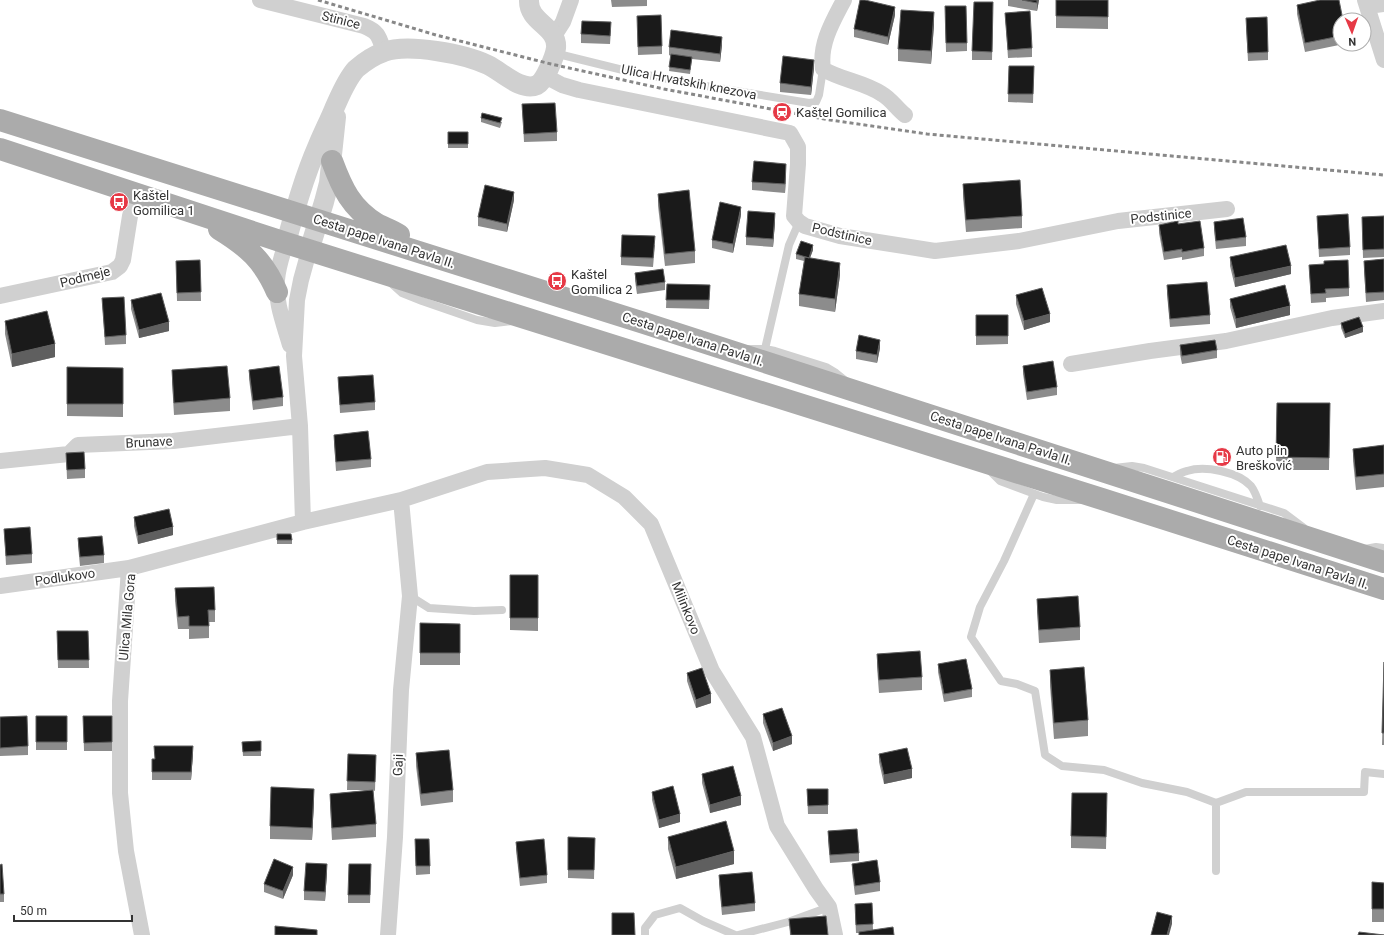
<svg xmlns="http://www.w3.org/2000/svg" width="1384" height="935" font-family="Roboto,sans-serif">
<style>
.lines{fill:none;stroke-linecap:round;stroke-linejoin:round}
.service{stroke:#d0d0d0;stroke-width:8}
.minor{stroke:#d0d0d0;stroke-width:16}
.tertiary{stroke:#d0d0d0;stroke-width:20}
.primary{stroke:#ababab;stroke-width:22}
.rail{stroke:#888;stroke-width:3;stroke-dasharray:4 3;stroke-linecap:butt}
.wall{fill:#8c8c8c}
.shaded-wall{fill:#5f5f5f}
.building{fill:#1a1a1a;stroke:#5f5f5f}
.labels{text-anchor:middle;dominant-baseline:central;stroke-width:4;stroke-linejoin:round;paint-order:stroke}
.street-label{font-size:13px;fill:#333;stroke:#fff}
.poi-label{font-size:13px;fill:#333;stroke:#fff;text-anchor:start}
</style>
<rect width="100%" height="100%" fill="#fff"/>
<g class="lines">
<!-- service -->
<path class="service" d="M554 53 631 72 700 85 809 103 816 102 819 95 823 69
M392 284 402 293 422 301 477 320 495 323 512 321
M748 349H765L775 351 826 367 836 373 846 381
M765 349 789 245 799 222
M1114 468 1132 466 1144 468 1284 513 1304 528
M990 471 1000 481 1043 497 1057 500H1081
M1173 477C1177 475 1182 472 1187 471 1205 465 1238 472 1251 486 1255 491 1258 500 1260 506
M1034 494 1004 561 980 607 971 637 1001 681 1017 684 1035 691 1045 755 1062 766 1104 770 1142 783 1187 792 1216 803
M1365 549 1376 547 1384 548
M410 596 429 608 474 611 502 610
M1216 871V803L1246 792H1364L1365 772 1384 774
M645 935V928L655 915 680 908 703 921 735 935
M738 935 788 922 829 907"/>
<!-- minor -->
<path class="minor" d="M260 0 364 26C379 32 379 37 384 52
M844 0C833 21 819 44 823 69 841 80 864 82 882 94 891 99 897 109 905 115
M1365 0 1384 60
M1368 6 1384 4
M554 36 563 22 571 0
M545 76 562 85 579 90 790 133 798 147V164L794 216 799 222 805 226 840 236 935 251 1019 241 1118 221 1227 209
M286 243C282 255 278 267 277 280 275 302 284 324 290 345
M0 296 112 272 120 266 123 260 130 216 136 195
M1071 364 1150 351 1226 341 1332 318 1384 311
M0 461 69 454 78 445 173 441 300 426
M401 500 487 472 545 468 588 475 624 497 651 524 712 671 753 737 777 826 816 889 829 907 835 935
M303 522 401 500 410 596 401 690 395 837 388 935
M0 586 129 568
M142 935 126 851 120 793V701L129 568 303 522 300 426 294 356 297 300 301 280 309 251"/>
<!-- tertiary -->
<path class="tertiary" d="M286 243C295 210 304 177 318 145 323 133 329 121 334 109 340 96 346 80 356 69 363 63 375 55 384 52 408 43 465 54 488 65 501 71 521 92 537 85 545 81 555 56 556 48 558 26 528 23 529 0
M309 251 324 202 329 183 336 117"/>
<!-- primary -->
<path class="primary" d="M0 120 644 323 1384 562
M0 149 286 243 1102 499 1384 589
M332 161C342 188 351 208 377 224 384 228 392 230 399 235
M219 229C247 246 264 261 277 292"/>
<!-- rail -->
<path class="rail" d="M318 0 436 35 551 64 664 89 830 120 927 134 1384 175"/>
</g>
<!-- wall -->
<path class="wall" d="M611 0H647V6L612 7Z
M1008 0H1039L1037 11 1008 6Z
M1056 0H1108V29L1056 28Z
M1297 5 1340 20V44H1344L1305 52 1297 14Z
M993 11 992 60H972V51Z
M1005 13 1032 48V57L1008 58Z
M895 15 888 45 854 37V29Z
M945 15 967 43V51L946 52Z
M637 24 662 46V54L638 55Z
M934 25 931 64 898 61V49Z
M1246 26 1268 52V60L1248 61Z
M611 30 610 44 581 43V34Z
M722 45 720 62 692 59 690 74 669 71 671 56 669 55V47Z
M1009 66H1034L1033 103 1008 102Z
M814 68 811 95 780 92V83Z
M522 104 557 132V141L524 142Z
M481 118 502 122 500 128 481 122Z
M448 132H468V148H448Z
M786 172 785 193 752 190V182Z
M963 184 1022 216V228L966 232 963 197Z
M658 194 695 251V263L665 266 658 206Z
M514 200 507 232 478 226V217Z
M741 215 733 253 712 248V240Z
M1317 216 1350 247V255L1319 257Z
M1384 216V257L1363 258 1362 217Z
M775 222 773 247 746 245V237Z
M1214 222 1246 237V246L1216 249 1214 230Z
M1178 224 1204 248V256L1182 260V257L1164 260 1159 233V225Z
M655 245 653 267 621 265V257Z
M813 250 810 258 840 275 835 312 799 306V294L804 261 796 259V254Z
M1230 257 1291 274 1235 287 1230 266Z
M1384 259V300L1366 302 1364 269V261Z
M200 260 201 301H177L176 261Z
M1309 265 1349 288V296L1326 298V302L1311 303Z
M635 273 665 282V290L637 294 635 281Z
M667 284 710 285 709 309 666 308Z
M1167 285 1210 315V324L1170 327 1167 294Z
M1016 295 1050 322 1024 330 1016 304Z
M102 298 126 335V344L105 345Z
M1230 299 1290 315 1236 328 1230 307Z
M131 300 169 331 139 338 131 309Z
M976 315H1008V344L976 345Z
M5 321 55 357 12 367 5 334Z
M1341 323 1363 332 1345 338 1341 328Z
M1180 345 1217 350V358L1182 364 1180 354Z
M880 348 877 363 856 359V351Z
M1023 366 1057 387V395L1027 400 1023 374Z
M67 367 123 368V417L67 416Z
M172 370 230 398V411L174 415 172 382Z
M249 370 283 397V406L253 410 249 379Z
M338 377 375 402V410L340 413Z
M1277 403H1330L1329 470H1276Z
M334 435 371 459V467L336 471 334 443Z
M1384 445V487L1356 490 1353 461V449Z
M66 453 85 469V478L67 479Z
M134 517 173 535 138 544 134 526Z
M4 529 32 554V563L6 565Z
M277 534 292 540V544H277Z
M78 538 104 555V563L80 566 78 546Z
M510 575H538V631L510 630Z
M175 588 215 610V622H209V638L189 639V629H178L175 601Z
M1037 599 1080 627V640L1039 643 1037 611Z
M420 623 460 624V665H420Z
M57 631H88L89 668H58Z
M877 654 922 677V690L879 693 877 667Z
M1384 662V745H1382Z
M938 664 972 689V697L944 702 938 672Z
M1050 670 1088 720V736L1054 739 1050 686Z
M687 673 711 703 696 708 687 681Z
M763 714 792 744 773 751 763 723Z
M36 716H67V750H36Z
M83 716H112V751H84Z
M0 717 28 746V755L0 756Z
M261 741V756H243L242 742Z
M416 753 453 790V802L421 806 416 766Z
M193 754 191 780H152V759Z
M348 754 376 755 375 791 373 790 376 824V837L332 840 330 806V794L368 790H347Z
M879 754 912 778 884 784 879 762Z
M702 774 741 805 710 813 702 783Z
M807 789H828V814H808Z
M652 792 680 822 659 828 652 800Z
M314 801 312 840 270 839V826Z
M1107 806 1106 849 1071 848V836Z
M828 831 859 853V861L830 863 828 840Z
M568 837 595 838 594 879 568 878Z
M668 837 734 864 676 879 668 849Z
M516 842 547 875V883L520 886 516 850Z
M415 848 430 866V874L416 875Z
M852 864 880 882V891L855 895 852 872Z
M0 865 4 894V902H0Z
M327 872 325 901 304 900V891Z
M371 873 370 903H348V895Z
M293 875 283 899 264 892V884Z
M719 875 755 903V911L722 915 719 884Z
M1372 882 1384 883V922H1372Z
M872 903 873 930 894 935H859V933H856L855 912Z
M789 919 828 935H790Z"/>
<!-- shaded-wall -->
<path class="shaded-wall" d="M1037 0H1039L1037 11Z
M895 7V15L888 45V37Z
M934 12V25L931 64V51Z
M722 37V45L720 62V54Z
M814 60V68L811 95V87Z
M786 164V172L785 193V184Z
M514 192V200L507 232V224Z
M741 207V215L733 253V244Z
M775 213V222L773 247V239Z
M813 245V250L808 263V258Z
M840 263V275L835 312V299Z
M1291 266V274L1235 287V278Z
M1290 306V315L1236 328V319Z
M1050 314V322L1024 330V321Z
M169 322V331L139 338V330Z
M1363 327V332L1345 338V334Z
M880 340V348L877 363V355Z
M55 344V357L12 367V354Z
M173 527V535L138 544V536Z
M711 694V703L696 708V700Z
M792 736V744L773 751V743Z
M193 746V754L191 780V772Z
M912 769V778L884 784V775Z
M314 789V801L312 840V828Z
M741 796V805L710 813V805Z
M680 814V822L659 828V820Z
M734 851V864L676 879V867Z
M327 864V872L325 901V892Z
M293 867V875L283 899V891Z
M1172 916V924L1169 935H1167Z"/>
<!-- building -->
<path class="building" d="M860 0H865L895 7 888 37 854 29Z
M1022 0H1037V3Z
M1056 0H1108V17L1056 16Z
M1320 0H1339L1343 20H1340V36L1305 43 1297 5Z
M974 2H993L992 52 972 51Z
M945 6H966L967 43H946Z
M901 10 934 12 931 51 898 49Z
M1030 11 1032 48 1008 50 1005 13Z
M661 15 662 46 638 47 637 16Z
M1267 17 1268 52 1248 53 1246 18Z
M582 21 611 22 610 36 581 34Z
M671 30 722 37 720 54 669 47Z
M671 54 692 57 690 70 669 67Z
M783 56 814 60 811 87 780 83Z
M1009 66H1034L1033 94H1008Z
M555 103 557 132 524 134 522 104Z
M482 113 502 118 500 123 481 118Z
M448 132H468V144H448Z
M754 161 786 164 785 184 752 182Z
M1020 180 1022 216 966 220 963 184Z
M485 185 514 192 507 224 478 217Z
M689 190 695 251 665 254 658 194Z
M720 202 741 207 733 244 712 240Z
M748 211 775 213 773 239 746 237Z
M1348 214 1350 247 1319 249 1317 216Z
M1384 216V249L1363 250 1362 217Z
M1243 218 1246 237 1216 241 1214 222Z
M1178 221V224L1200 221 1204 248 1182 252V249L1164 252 1159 225Z
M622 235 655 236 653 258 621 257Z
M801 241 813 245 809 258 796 254Z
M1286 245 1291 266 1235 278 1230 257Z
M805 257 840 263 835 299 799 294Z
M1384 259V292L1366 293 1364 261Z
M200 260 201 292 177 293 176 261Z
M1348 260 1349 288 1325 289 1326 293 1311 294 1309 265 1324 264V261Z
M663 269 665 282 637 286 635 273Z
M1207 282 1210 315 1170 319 1167 285Z
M667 284 710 285 709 300H666Z
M1285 285 1290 306 1236 319 1230 299Z
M1042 288 1050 314 1024 321 1016 295Z
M161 293 169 322 139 330 131 300Z
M124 297 126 335 105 337 102 298Z
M47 311 55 344 12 354 5 321Z
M976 315H1008V336H976Z
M1359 317 1363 327 1345 334 1341 323Z
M859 335 880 340 877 355 856 351Z
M1215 340 1217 350 1182 356 1180 345Z
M1053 361 1057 387 1027 392 1023 366Z
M227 366 230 398 174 403 172 370Z
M279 366 283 397 253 401 249 370Z
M67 367 123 368V404H67Z
M373 375 375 402 340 405 338 377Z
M1277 403H1330L1329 458 1276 457Z
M368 431 371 459 336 462 334 435Z
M1384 445V474L1356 477 1353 449Z
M84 452 85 469 67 470 66 453Z
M169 509 173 527 138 536 134 517Z
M30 527 32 554 6 556 4 529Z
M277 534H291L292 540H277Z
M102 536 104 555 80 557 78 538Z
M510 575H538V618H510Z
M214 587 215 610H208L209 626H189V616L178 617 175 588Z
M1078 596 1080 627 1039 630 1037 599Z
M420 623 460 624V653H420Z
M57 631H88L89 660H58Z
M920 651 922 677 879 680 877 654Z
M966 659 972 689 944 694 938 664Z
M1384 662V733H1382Z
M1084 667 1088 720 1054 723 1050 670Z
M702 668 711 694 696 700 687 673Z
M782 708 792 736 773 743 763 714Z
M27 716 28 746 0 748V717Z
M36 716H67V742H36Z
M83 716H112V742L84 743Z
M261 741V751L243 752 242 742Z
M154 746H193L191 772H152V759H155Z
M907 748 912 769 884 775 879 754Z
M449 750 453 790 421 794 416 753Z
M348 754 376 755 375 782 347 781Z
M733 766 741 796 710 805 702 774Z
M673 786 680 814 659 820 652 792Z
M271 787 314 789 312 828 270 826Z
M807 789H828V805L808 806Z
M373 790 376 824 332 828 330 794Z
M1072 793H1107L1106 837 1071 836Z
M726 821 734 851 676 867 668 837Z
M857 829 859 853 830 855 828 831Z
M568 837 595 838 594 870H568Z
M415 839H429L430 866H416Z
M544 839 547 875 520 878 516 842Z
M274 859 293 867 283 891 264 884Z
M877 860 880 882 855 886 852 864Z
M306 863 327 864 325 892 304 891Z
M2 864 4 894H0V865Z
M349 864H371L370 895H348Z
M752 872 755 903 722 907 719 875Z
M1372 882 1384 883V909H1372Z
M872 903 873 924 856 925 855 904Z
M1157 912 1172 916 1167 935H1151Z
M612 913H634L635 935H612Z
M826 916 828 935H791L789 919Z
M275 926 317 930V935H275Z
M893 927 894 935H859V932Z
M1359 932 1384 935H1358Z"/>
<!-- icons -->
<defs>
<g id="station-disc" transform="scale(1)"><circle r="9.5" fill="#e63946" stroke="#fff"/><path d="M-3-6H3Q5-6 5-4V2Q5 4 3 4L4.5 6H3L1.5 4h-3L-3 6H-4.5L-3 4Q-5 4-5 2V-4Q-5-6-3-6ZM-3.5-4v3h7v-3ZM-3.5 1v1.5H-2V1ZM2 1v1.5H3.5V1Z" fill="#fff"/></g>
<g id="bus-disc" transform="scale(1)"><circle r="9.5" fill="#e63946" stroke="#fff"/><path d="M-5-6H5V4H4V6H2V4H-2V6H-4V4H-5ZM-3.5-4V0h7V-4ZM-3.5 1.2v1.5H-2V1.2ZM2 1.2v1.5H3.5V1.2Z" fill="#fff"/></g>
<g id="fuel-disc" transform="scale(1)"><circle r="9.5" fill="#e63946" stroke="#fff"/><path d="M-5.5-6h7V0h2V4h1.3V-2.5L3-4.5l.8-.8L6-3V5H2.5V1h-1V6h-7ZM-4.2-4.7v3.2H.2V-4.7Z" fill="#fff"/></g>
</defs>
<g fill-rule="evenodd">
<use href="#station-disc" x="782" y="112"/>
<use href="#bus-disc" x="119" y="202"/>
<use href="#bus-disc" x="557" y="281"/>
<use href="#fuel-disc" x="1222" y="457"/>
</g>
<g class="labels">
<!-- street labels -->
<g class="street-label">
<text transform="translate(341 20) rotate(14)">Stinice</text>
<text transform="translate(689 82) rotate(11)">Ulica Hrvatskih knezova</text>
<text transform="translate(1161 216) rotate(-6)">Podstinice</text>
<text transform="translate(842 234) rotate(13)">Podstinice</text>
<text transform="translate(384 241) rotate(18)">Cesta pape Ivana Pavla II.</text>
<text transform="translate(85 277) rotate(-14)">Podmeje</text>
<text transform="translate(693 339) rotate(18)">Cesta pape Ivana Pavla II.</text>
<text transform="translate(1001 438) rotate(18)">Cesta pape Ivana Pavla II.</text>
<text transform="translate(149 442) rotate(-3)">Brunave</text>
<text transform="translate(1298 562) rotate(18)">Cesta pape Ivana Pavla II.</text>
<text transform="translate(65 577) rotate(-8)">Podlukovo</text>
<text transform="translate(686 608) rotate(68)">Milinkovo</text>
<text transform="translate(127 617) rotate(-85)">Ulica Mila Gora</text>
<text transform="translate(398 765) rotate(-88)">Gaji</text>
</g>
<!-- poi labels -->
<g class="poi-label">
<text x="796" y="112">Kaštel Gomilica</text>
<text x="133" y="195">Kaštel<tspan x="133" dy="15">Gomilica 1</tspan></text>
<text x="571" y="274">Kaštel<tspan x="571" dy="15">Gomilica 2</tspan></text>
<text x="1236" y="450">Auto plin<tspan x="1236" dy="15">Brešković</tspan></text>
</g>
</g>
<!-- north arrow -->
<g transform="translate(1352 32) rotate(178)"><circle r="19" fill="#ffffff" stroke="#adadad"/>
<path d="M0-3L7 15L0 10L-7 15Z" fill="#e63946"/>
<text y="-6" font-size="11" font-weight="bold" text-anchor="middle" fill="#333333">N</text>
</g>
<!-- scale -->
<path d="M14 915v6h118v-6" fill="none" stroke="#333333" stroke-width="2"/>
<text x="20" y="915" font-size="12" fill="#333333" stroke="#ffffff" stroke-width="3" paint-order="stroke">50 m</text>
</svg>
